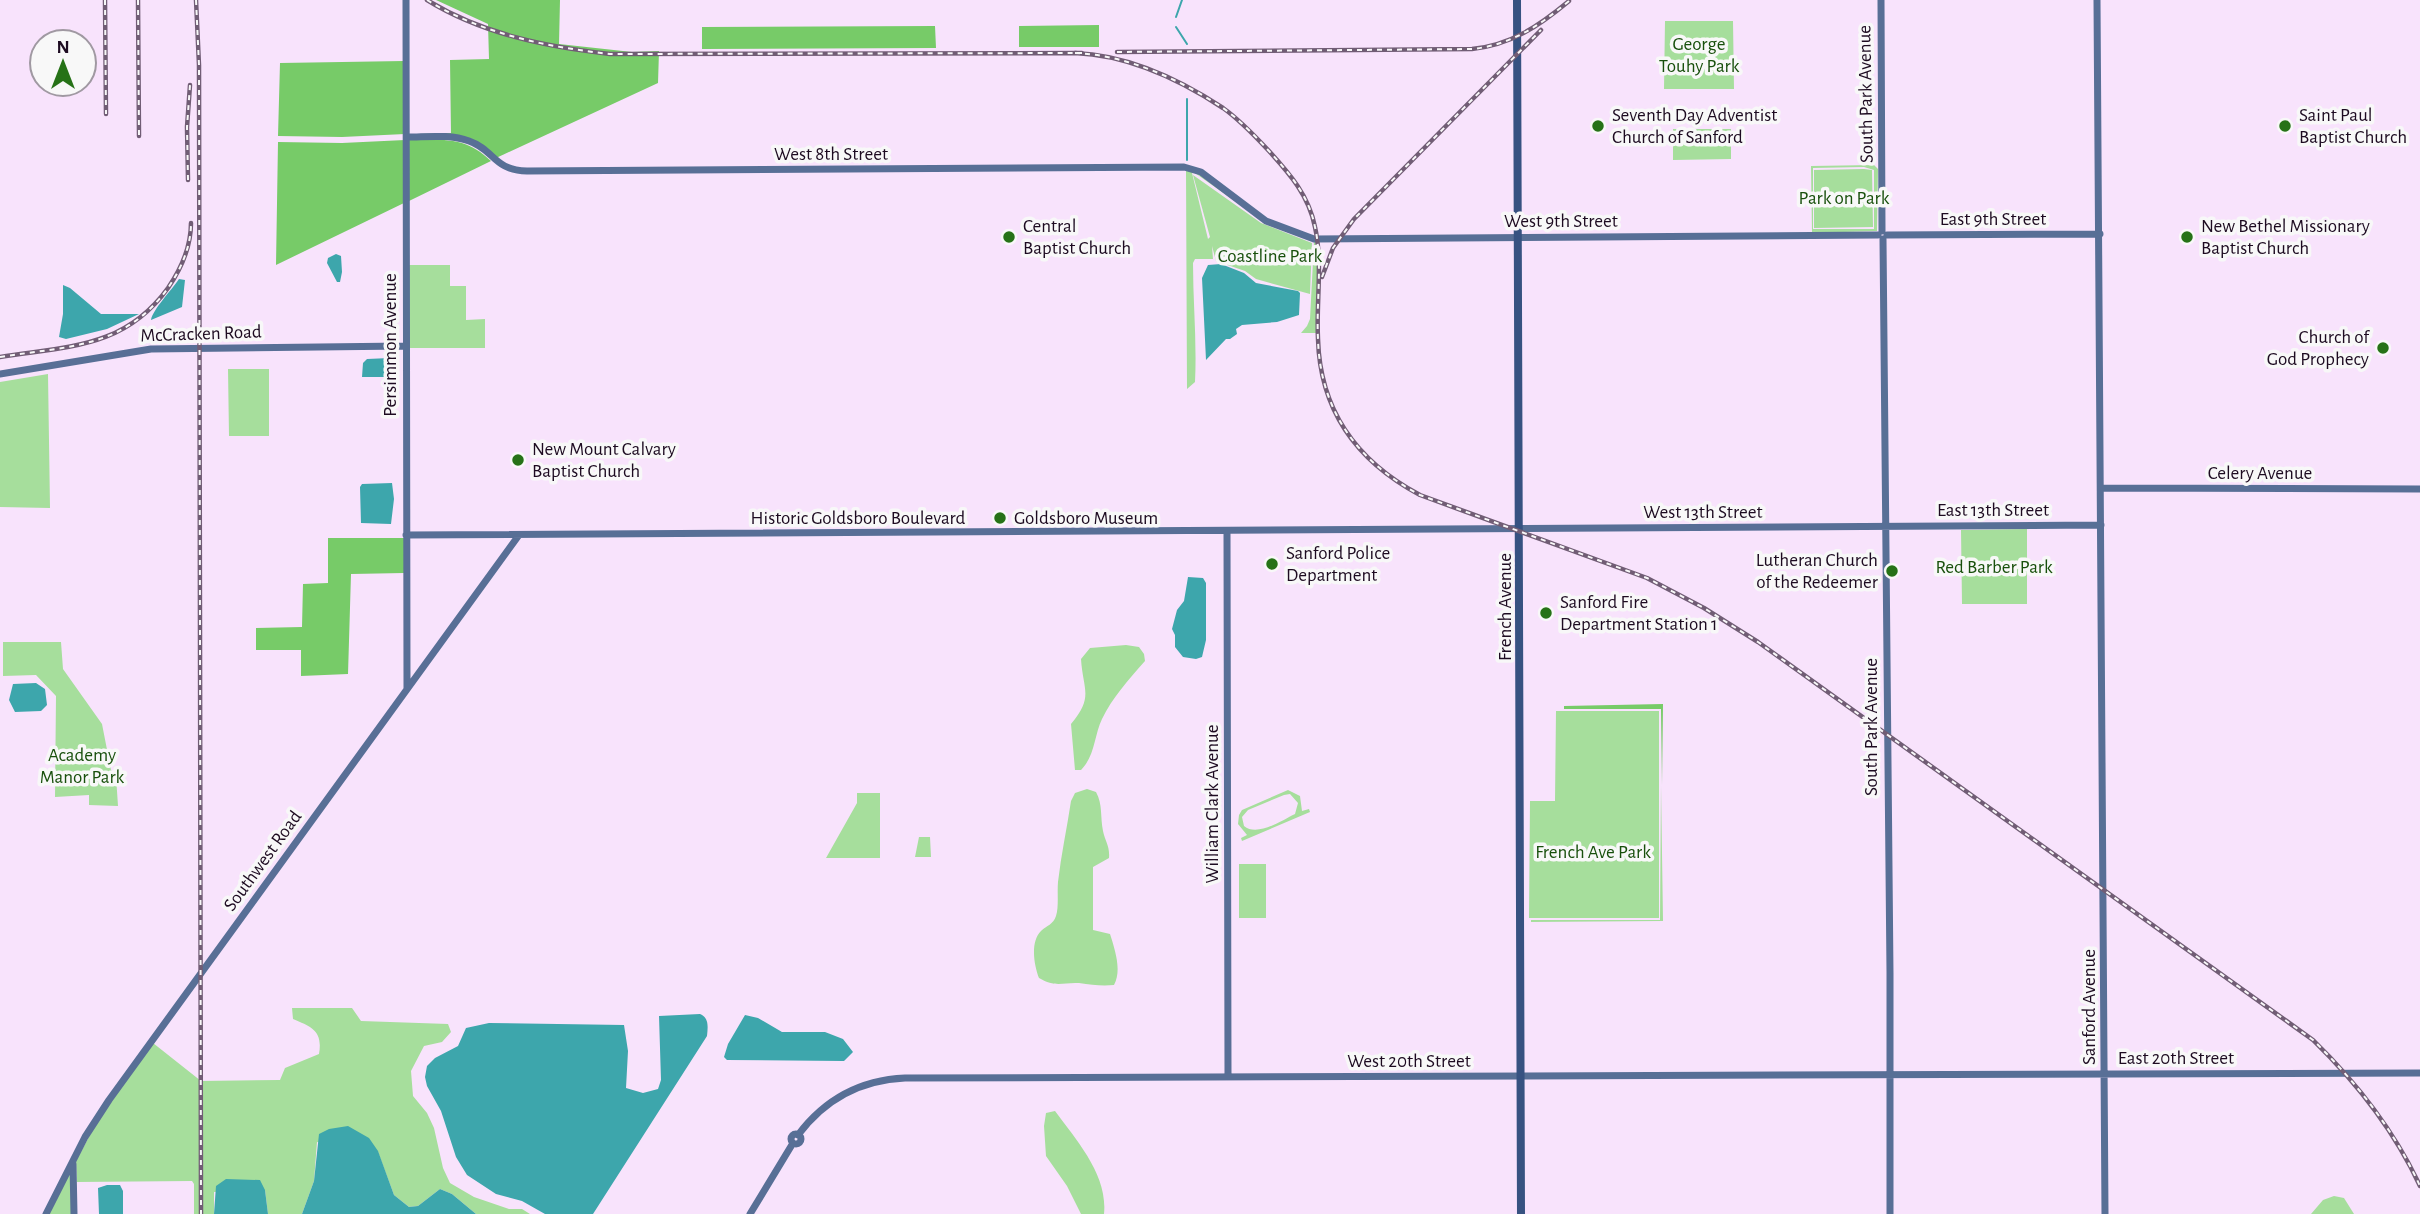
<svg xmlns="http://www.w3.org/2000/svg" width="2420" height="1214" font-family="'Alegreya Sans',sans-serif">
<style>
.green{fill:#a6de9c;fill-rule:evenodd}
.forest{fill:#77cb68}
.water{fill:#3da6ac}
.lines{fill:none;stroke-linecap:round;stroke-linejoin:round}
.stream{stroke:#3da6ac;stroke-width:2}
.secondary{stroke:#586f96;stroke-width:7}
.primary{stroke:#375281;stroke-width:8}
.rail-casing{stroke:#715d75;stroke-width:4.5}
.rail{stroke:#f8f8f8;stroke-width:2;stroke-dasharray:5;stroke-linecap:butt}
.poi-dot{fill:#267217;stroke:#f8f8f8;stroke-width:2.5}
.labels{text-anchor:middle;dominant-baseline:central;stroke-width:7;stroke-linejoin:round;paint-order:stroke}
.park-label{font-size:19px;fill:#18500c;stroke:#f8f8f8}
.street-label{font-size:19px;fill:#1d0b21;stroke:#f8f8f8}
.poi-label{font-size:19px;fill:#1d0b21;stroke:#f8f8f8;text-anchor:start}
</style>
<rect width="100%" height="100%" fill="#f8e3fc"/>
<!-- green -->
<path class="green" d="M1665 21H1733L1734 89H1664Z
M1673 129H1731V159L1673 160Z
M1874 165 1878 169 1877 231 1812 233 1811 166ZM1864 167 1874 170V229H1813V168Z
M1864 169 1872 170 1873 227 1814 228V170Z
M1186 170 1200 174 1239 204 1195 173H1192L1208 239 1210 237 1193 175 1261 223 1312 243 1310 294 1256 279 1245 271 1216 261 1212 246 1213 259H1195L1193 263C1193 303 1197 342 1195 382L1187 389Z
M1314 242H1317V333H1301L1307 326 1310 319Z
M409 265H450V286H466V320L485 319V348H408Z
M228 369H269V436H229Z
M48 374 50 508 0 507V382Z
M2027 529V604H1962L1961 530Z
M3 642H61L63 669 102 724 111 770 116 776 118 806 89 805V795L55 797 56 696 36 675 3 676Z
M1126 645 1139 647 1144 654 1145 661C1129 679 1112 698 1102 719 1094 736 1095 756 1081 770H1075L1071 724C1094 697 1083 690 1081 659L1090 648Z
M1556 711H1659V918H1529L1530 801H1555Z
M1661 785 1663 921 1531 922V920H1660Z
M1087 789 1096 792C1103 805 1100 817 1103 831 1105 841 1110 846 1109 858L1093 867V930L1110 934C1115 950 1122 970 1114 985 1102 986 1092 985 1079 983 1063 982 1056 988 1039 978 1034 965 1030 942 1041 931 1047 925 1053 925 1056 916 1059 906 1057 893 1058 882 1061 855 1067 828 1071 801L1075 793Z
M1288 790 1300 796 1302 811 1309 809 1310 812 1242 841 1241 838 1247 835 1238 824 1239 815 1242 810ZM1290 794 1298 803 1295 814C1281 821 1257 837 1244 826L1242 817 1248 810 1284 795Z
M857 793H880V858H826L857 803Z
M919 837H930L931 857H915Z
M1239 864H1266V918H1239Z
M292 1008H352L361 1021 448 1024 451 1032 442 1042 424 1046 411 1071 413 1096 427 1113 434 1128 443 1168 450 1183 474 1197 509 1209H522L530 1214H476L452 1194 440 1189 418 1206 409 1207 394 1195 378 1152 317 1142 314 1181 302 1214H268L265 1190 214 1192V1214H194V1184L192 1181 77 1182 76 1161 99 1118 153 1043 201 1081 280 1080 285 1068 319 1054C323 1031 312 1027 293 1019Z
M1055 1111C1077 1141 1108 1175 1104 1214H1081L1067 1186 1046 1156 1044 1126 1046 1113Z
M71 1170 72 1214H49Z
M2334 1196 2344 1198 2354 1214H2311L2323 1200Z"/>
<!-- forest -->
<path class="forest" d="M436 0H560L559 44 632 52 659 51 658 83 496 158 483 146 418 134 451 133 450 60 489 59 488 24Z
M1099 25V47H1019V26Z
M935 26 936 48 702 49V27Z
M404 61 405 134 342 137 278 136 280 63Z
M405 140 404 203 276 265 278 142 342 143Z
M409 140C444 140 465 136 491 161L409 201Z
M328 538H404V573L351 574 348 674 301 676V650H256V628L302 627 303 584 328 583Z
M1663 704 1662 785 1661 709H1564V706Z"/>
<!-- water -->
<path class="water" d="M336 254 341 256 342 272 340 282H337L327 263 328 258Z
M1221 264 1244 273 1256 283 1298 291 1300 293 1299 315 1277 322 1242 325 1236 329 1237 334 1230 339H1226L1206 360 1202 278 1208 265Z
M179 279 185 280 182 307 151 320C153 309 171 291 179 279Z
M63 285 70 288 101 314H139L107 329 66 339 59 337 63 314Z
M390 358 395 360 393 377H362L363 363 367 359Z
M392 483 394 499 391 524 361 523 360 487 362 484Z
M1188 577 1203 578 1206 583V640L1202 657 1196 659 1183 657 1175 647V635L1172 629 1177 610 1184 601Z
M36 683 45 689 47 705 41 711 15 712 9 700 13 684Z
M700 1014C709 1018 708 1026 707 1036L593 1214H545L522 1201 496 1194 467 1175 456 1157 441 1111 427 1086 425 1077 427 1066 435 1058 458 1046 466 1028 489 1023 624 1025 628 1051 626 1088 643 1093 658 1089 661 1080 659 1016Z
M745 1015 758 1018 782 1032H825L843 1039 853 1052 844 1061 727 1060 724 1057 728 1044Z
M348 1126 369 1138 378 1151 394 1195 409 1207 418 1206 440 1189 452 1194 476 1214H302L314 1181 319 1134 329 1129Z
M226 1179 260 1180 265 1190 268 1214H214L216 1186Z
M107 1185H120L123 1191V1214H99L98 1188Z"/>
<g class="lines">
<!-- stream -->
<path class="stream" d="M1176 17 1182 0
M1176 27 1187 44
M1187 99V160"/>
<!-- secondary -->
<path class="secondary" d="M406 0 407 689
M1881 0 1882 231
M2097 0 2105 1214
M407 137C427 137 450 134 469 141 495 150 493 170 527 171L1184 167 1201 172 1266 221 1314 239 1878 235
M1887 235 2100 234
M1883 239 1890 973V1214
M0 374 151 349 405 346
M2101 488 2420 489
M1227 531 1228 1077
M406 535 2101 525
M791 1139a5 5 0 1 1 10 0a5 5 0 1 1-10 0Z
M798 1135C825 1099 860 1080 905 1078L2420 1073
M73 1164 74 1214
M46 1214 85 1137 109 1100 519 535
M750 1214 793 1143"/>
<!-- primary -->
<path class="primary" d="M1517 0 1521 1214"/>
<!-- rail casing -->
<g class="rail-casing">
<path id="rail" d="M105 0 106 114
M138 0 139 136
M196 0 199 65 201 1214
M427 0C482 34 547 47 610 54L1082 53
M1117 52 1472 49C1511 45 1539 26 1569 1
M1075 53C1127 55 1179 79 1223 108 1240 120 1255 136 1269 151 1290 174 1309 196 1315 227 1323 263 1316 302 1318 339 1320 411 1358 462 1420 495L1647 578 1704 608 1758 642 2313 1040C2357 1083 2394 1130 2420 1186
M188 180 187 127 190 85
M1322 277 1333 248 1354 219 1541 30
M0 357C67 346 124 349 168 288 181 269 191 247 191 223"/>
</g>
<!-- rail -->
<use href="#rail" class="rail"/>
</g>
<!-- markers -->
<g class="poi-dot">
<circle cx="1598" cy="126" r="7"/>
<circle cx="2285" cy="126" r="7"/>
<circle cx="1009" cy="237" r="7"/>
<circle cx="2187" cy="237" r="7"/>
<circle cx="2383" cy="348" r="7"/>
<circle cx="518" cy="460" r="7"/>
<circle cx="1000" cy="518" r="7"/>
<circle cx="1272" cy="564" r="7"/>
<circle cx="1892" cy="571" r="7"/>
<circle cx="1546" cy="613" r="7"/>
</g>
<g class="labels">
<!-- park labels -->
<g class="park-label">
<text x="1699" y="44">George<tspan x="1699" dy="22">Touhy Park</tspan></text>
<text x="1844" y="198">Park on Park</text>
<text x="1270" y="256">Coastline Park</text>
<text x="1994" y="567">Red Barber Park</text>
<text x="82" y="755">Academy<tspan x="82" dy="22">Manor Park</tspan></text>
<text x="1593" y="852">French Ave Park</text>
</g>
<!-- street labels -->
<g class="street-label">
<text transform="translate(1866 94) rotate(-91)">South Park Avenue</text>
<text x="831" y="154">West 8th Street</text>
<text x="1993" y="219">East 9th Street</text>
<text x="1561" y="221">West 9th Street</text>
<text transform="translate(201 334) rotate(-2)">McCracken Road</text>
<text transform="translate(390 345) rotate(-90)">Persimmon Avenue</text>
<text x="2260" y="473">Celery Avenue</text>
<text x="1993" y="510">East 13th Street</text>
<text x="1703" y="512">West 13th Street</text>
<text x="858" y="518">Historic Goldsboro Boulevard</text>
<text transform="translate(1505 607) rotate(-90)">French Avenue</text>
<text transform="translate(1871 727) rotate(-90)">South Park Avenue</text>
<text transform="translate(1212 804) rotate(-90)">William Clark Avenue</text>
<text transform="translate(263 861) rotate(-54)">Southwest Road</text>
<text transform="translate(2089 1007) rotate(-90)">Sanford Avenue</text>
<text x="2176" y="1058">East 20th Street</text>
<text x="1409" y="1061">West 20th Street</text>
</g>
<!-- poi labels -->
<g class="poi-label">
<text x="1612" y="115">Seventh Day Adventist<tspan x="1612" dy="22">Church of Sanford</tspan></text>
<text x="2299" y="115">Saint Paul<tspan x="2299" dy="22">Baptist Church</tspan></text>
<text x="1023" y="226">Central<tspan x="1023" dy="22">Baptist Church</tspan></text>
<text x="2201" y="226">New Bethel Missionary<tspan x="2201" dy="22">Baptist Church</tspan></text>
<text x="2369" y="337" text-anchor="end">Church of<tspan x="2369" dy="22">God Prophecy</tspan></text>
<text x="532" y="449">New Mount Calvary<tspan x="532" dy="22">Baptist Church</tspan></text>
<text x="1014" y="518">Goldsboro Museum</text>
<text x="1286" y="553">Sanford Police<tspan x="1286" dy="22">Department</tspan></text>
<text x="1878" y="560" text-anchor="end">Lutheran Church<tspan x="1878" dy="22">of the Redeemer</tspan></text>
<text x="1560" y="602">Sanford Fire<tspan x="1560" dy="22">Department Station 1</tspan></text>
</g>
</g>
<!-- north arrow -->
<g transform="translate(63 63)"><circle r="33" fill="#f8f8f8" stroke="#a099a2" stroke-width="2"/>
<path d="M0-5L12 26L0 18L-12 26Z" fill="#267217"/>
<text y="-10" font-size="19" font-weight="bold" text-anchor="middle" fill="#1d0b21">N</text>
</g>
</svg>
